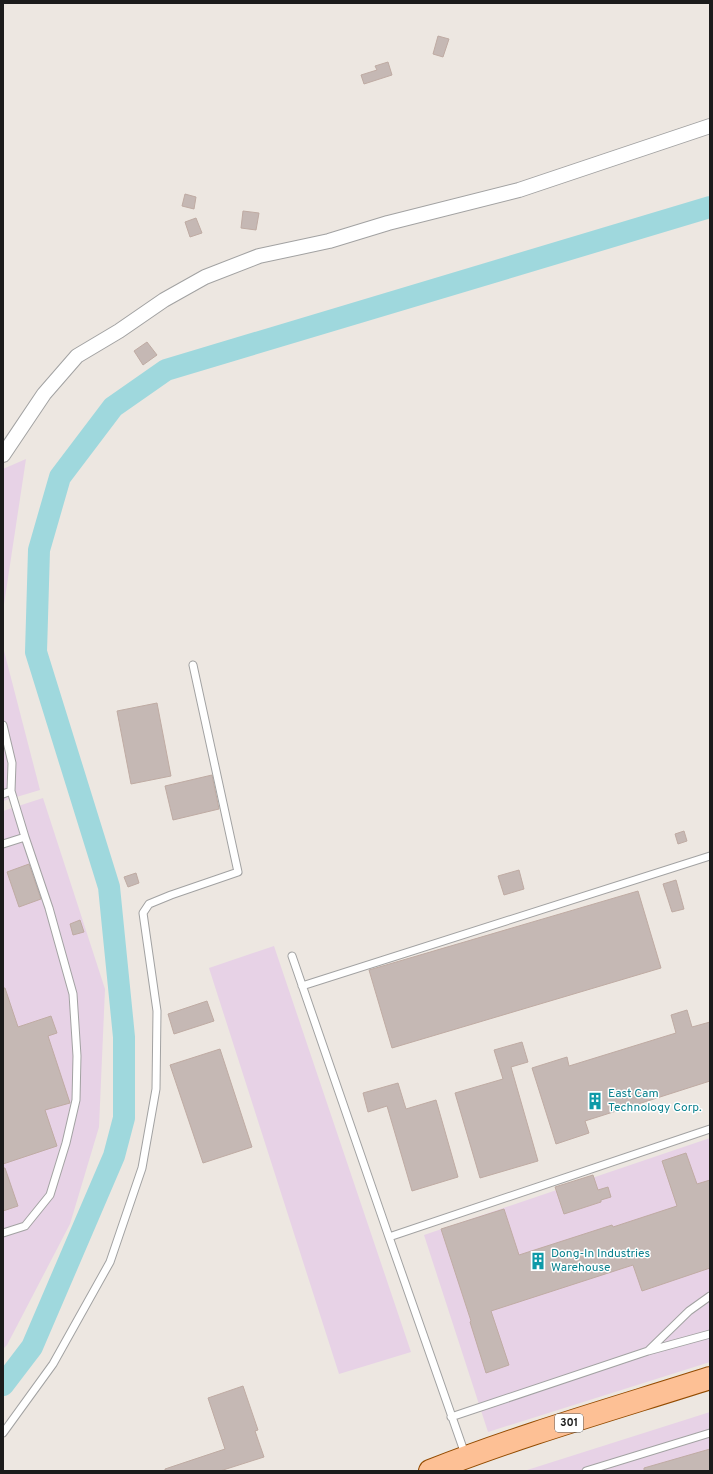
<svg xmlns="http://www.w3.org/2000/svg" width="713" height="1474" font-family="Overpass,sans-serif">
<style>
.industrial{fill:#e7d2e6}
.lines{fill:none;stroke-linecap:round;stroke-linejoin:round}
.river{stroke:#9fd8dd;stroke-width:22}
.building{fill:#c5b8b4;stroke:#bfaba3}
.lane-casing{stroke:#a2a2a2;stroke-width:9}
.street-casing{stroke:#a2a2a2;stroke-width:16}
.primary-casing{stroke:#934b00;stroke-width:24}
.lane{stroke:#fff;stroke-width:7}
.street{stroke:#fff;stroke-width:14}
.primary{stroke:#fdc095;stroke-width:22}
.labels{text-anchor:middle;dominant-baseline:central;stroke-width:3;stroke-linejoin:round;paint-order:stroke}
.shield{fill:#fff;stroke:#5f5f5f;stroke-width:1}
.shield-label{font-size:11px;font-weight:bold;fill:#1b1b1b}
.culture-label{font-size:12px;fill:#0d838f;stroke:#fff;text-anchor:start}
</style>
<rect width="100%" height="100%" fill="#ede7e1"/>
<!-- industrial -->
<path class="industrial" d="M26 459 3 611V469Z
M3 647 40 790 3 801Z
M43 798 105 989 99 1127 70 1224 7 1345 3 1349V811Z
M274 946 411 1352 339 1374 209 968Z
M710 1138V1362L488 1432 424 1235Z
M710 1412V1471H524Z"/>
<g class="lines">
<!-- river -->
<path class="river" d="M3 1385 32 1347 114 1156 124 1118V1037L109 887 36 652 39 550 60 477 113 407 166 370 710 207"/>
</g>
<!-- building -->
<path class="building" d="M438 36 449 39 443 57 433 54Z
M388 62 392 75 364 84 361 75 377 70 375 66Z
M185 194 196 197 194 209 182 206Z
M243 211 259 213 256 230 241 228Z
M196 218 202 233 190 237 185 222Z
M147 342 157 355 143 365 134 351Z
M157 703 171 776 131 784 117 711Z
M212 775 219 809 173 820 165 786Z
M684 831 687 841 678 844 675 834Z
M29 864 41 899 19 907 7 872Z
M519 870 524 889 504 895 498 876Z
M136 873 139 883 128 887 124 877Z
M676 880 684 909 672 912 663 884Z
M638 891 661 968 392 1048 369 970Z
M80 920 84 932 73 935 70 924Z
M3 988H5L18 1027 51 1016 57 1033 48 1036 70 1103 45 1110 57 1146 3 1164Z
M207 1001 214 1021 174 1034 168 1014Z
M687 1010 692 1027 710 1022V1081L585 1121 589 1133 556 1144 532 1068 567 1057 569 1066 676 1033 671 1015Z
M522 1042 528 1062 511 1067 538 1161 480 1178 455 1093 503 1079 494 1050Z
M220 1049 252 1147 203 1163 170 1065Z
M398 1083 406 1109 436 1100 458 1177 412 1191 387 1106 368 1112 363 1093Z
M686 1153 697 1184 710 1180V1268L642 1291 633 1265 491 1311 509 1365 486 1373 470 1322 471 1321 441 1229 504 1209 519 1255 612 1225 613 1227 677 1206 662 1161Z
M3 1168H5L18 1206 3 1211Z
M593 1175 598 1190 608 1187 611 1197 601 1200V1202L564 1214 555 1187Z
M243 1386 258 1430 255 1431 264 1457 220 1471H165V1469L225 1449 208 1398Z
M710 1449V1471H644V1468Z"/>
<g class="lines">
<!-- lane casing -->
<g class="lane-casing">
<path id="lane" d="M3 725 12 763 11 791 3 794
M11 791 25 837
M3 844 25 837 49 908 73 994 77 1056 76 1100 66 1143 50 1195 25 1226 3 1233
M292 956 389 1237 710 1129
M302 986 710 856
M389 1237 465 1454
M649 1350 689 1311 710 1296
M451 1417 648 1351 710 1334
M3 1433 53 1364 110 1262 142 1168 156 1089 157 1011 143 913 149 904 171 895 238 872 193 665
M586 1471 710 1433"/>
</g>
<!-- street casing -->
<g class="street-casing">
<path id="street" d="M3 455 44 394 77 356 119 331 164 300 205 277 259 256 329 241 388 223 519 190 710 126"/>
</g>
<!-- primary casing -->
<g class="primary-casing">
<path id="primary" d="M430 1471C521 1435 616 1408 710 1378"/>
</g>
<!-- lane -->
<use href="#lane" class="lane"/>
<!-- street -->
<use href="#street" class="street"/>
<!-- primary -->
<use href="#primary" class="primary"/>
</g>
<!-- icons -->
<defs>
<g id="building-bare" transform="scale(1.38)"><path d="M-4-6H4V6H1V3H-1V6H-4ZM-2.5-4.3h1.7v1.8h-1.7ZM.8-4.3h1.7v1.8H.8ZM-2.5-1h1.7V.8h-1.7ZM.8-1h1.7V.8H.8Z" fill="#0f9aa8" stroke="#fff" stroke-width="2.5" paint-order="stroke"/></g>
</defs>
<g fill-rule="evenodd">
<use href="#building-bare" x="595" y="1101"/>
<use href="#building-bare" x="538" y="1261"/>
</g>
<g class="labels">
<!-- shield labels -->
<rect class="shield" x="555" y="1414" width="28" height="18" rx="3"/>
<g class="shield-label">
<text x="569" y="1423">301</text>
</g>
<!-- culture labels -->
<g class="culture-label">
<text x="608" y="1094">East Cam<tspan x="608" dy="14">Technology Corp.</tspan></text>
<text x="551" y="1254">Dong-In Industries<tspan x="551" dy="14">Warehouse</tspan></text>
</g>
</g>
<!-- border -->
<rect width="713" height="1474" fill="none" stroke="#1b1b1b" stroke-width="8"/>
</svg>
